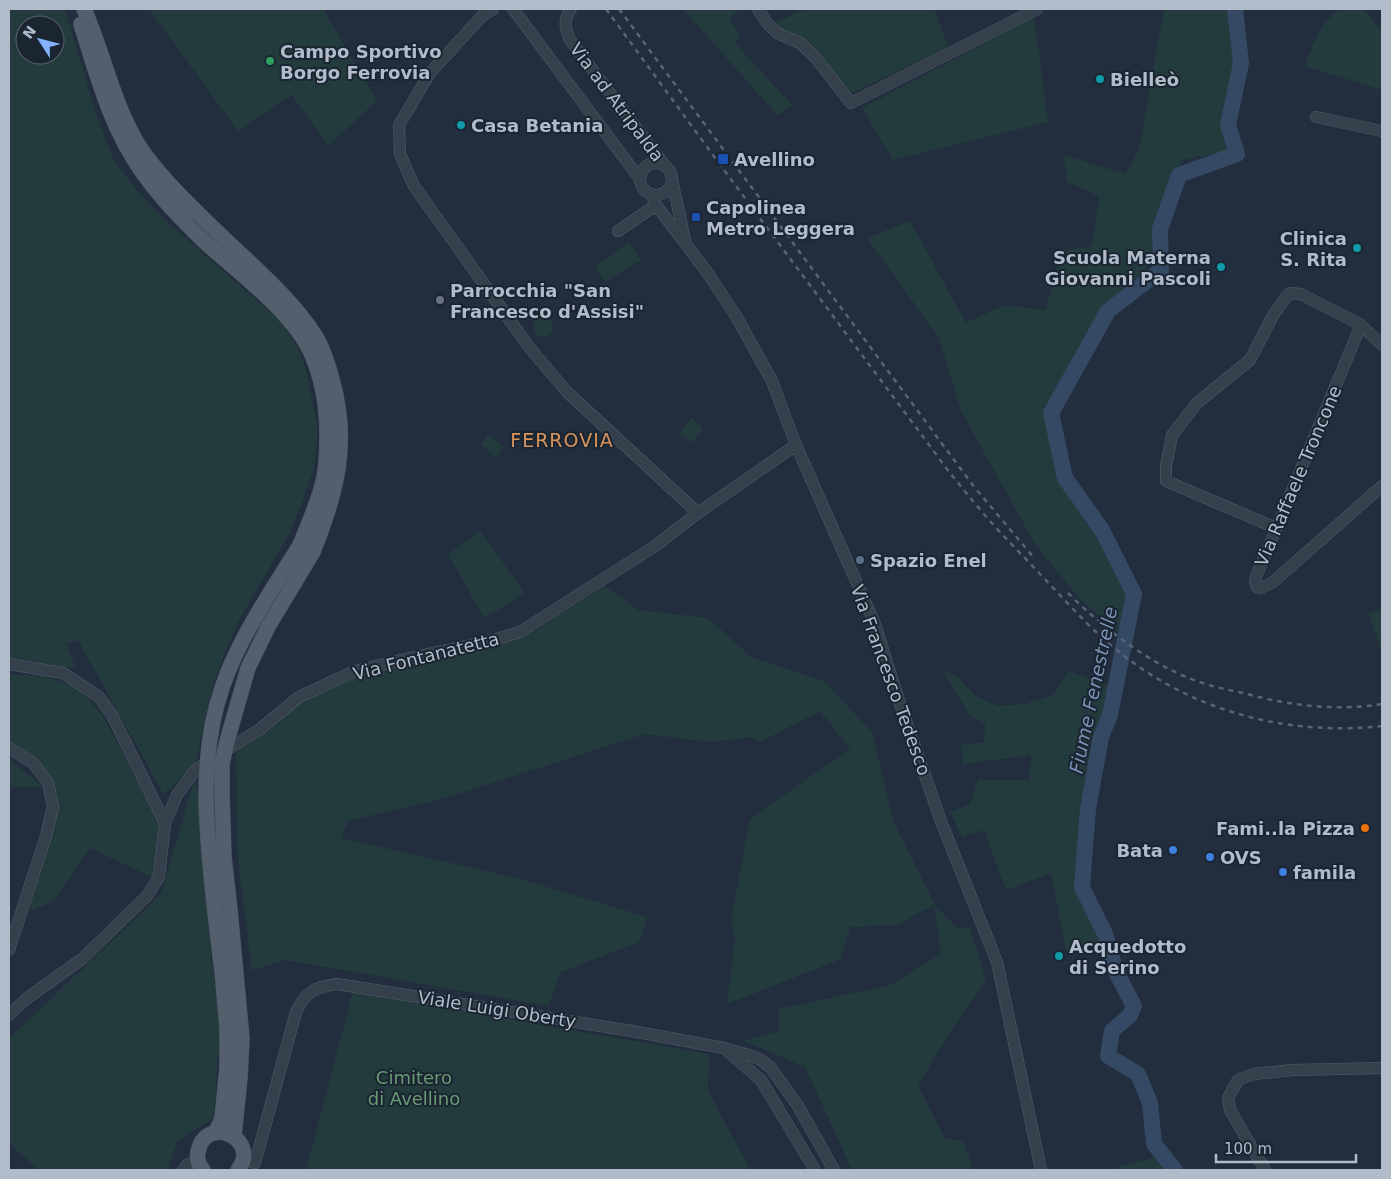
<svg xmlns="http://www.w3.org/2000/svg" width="1391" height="1179" font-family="'DejaVu Sans',sans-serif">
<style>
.green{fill:#243b3e;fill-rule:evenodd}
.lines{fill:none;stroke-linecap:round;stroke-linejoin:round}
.river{stroke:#354965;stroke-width:16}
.minor-casing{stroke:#545e6b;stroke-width:12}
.major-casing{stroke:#3f4956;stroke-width:16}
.minor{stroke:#36404d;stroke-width:11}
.major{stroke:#545f6d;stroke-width:15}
.rail{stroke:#586475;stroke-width:2.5;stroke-dasharray:5 5;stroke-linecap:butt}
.major-bridge-casing{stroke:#3f4956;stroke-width:16;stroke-linecap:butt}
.major-bridge{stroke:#545f6d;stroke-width:15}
.leisure-dot{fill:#2e9e5b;stroke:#1b2532;stroke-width:2}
.culture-dot{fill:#0f9aa8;stroke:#1b2532;stroke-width:2}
.transit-dot{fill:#1a4fb4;stroke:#1b2532;stroke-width:2}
.worship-dot{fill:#6b7280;stroke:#1b2532;stroke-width:2}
.service-dot{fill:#5c6f8a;stroke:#1b2532;stroke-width:2}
.food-dot{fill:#e8710a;stroke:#1b2532;stroke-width:2}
.shop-dot{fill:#3f7fe0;stroke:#1b2532;stroke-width:2}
.labels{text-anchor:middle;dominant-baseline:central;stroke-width:4;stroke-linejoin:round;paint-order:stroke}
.poi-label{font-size:18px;font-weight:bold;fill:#b2bbc9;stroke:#1b2532;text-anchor:start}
.street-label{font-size:18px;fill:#b2bbc9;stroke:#1b2532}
.park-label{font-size:18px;fill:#689b74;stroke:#1b2532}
.neighbourhood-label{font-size:19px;letter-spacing:1px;fill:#d8935d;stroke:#1b2532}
.water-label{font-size:19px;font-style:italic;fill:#7891b2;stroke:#1b2532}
</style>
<rect width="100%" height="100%" fill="#222e3d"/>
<!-- green -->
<path class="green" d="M9 9H65L98 120 114 161 136 189 164 219 280 321 299 350 306 370 318 430 314 468 301 505 289 534 238 622 226 650 212 688 196 762 164 795 78 640 66 644 76 669 9 657ZM25 25H55V55H25Z
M149 9H323L377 101 328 146 292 95 238 131Z
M683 9H741L729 18 740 37 734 42 792 105 778 116Z
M805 9H934L948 47 849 95 800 39 774 24Z
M1164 9H1231L1238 60 1225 124 1231 150 1182 160 1158 224 1147 268 1105 306 1050 410 1062 475 1093 522 1130 594 1123 637 1078 597 1035 544 961 411 939 338 867 238 910 221 966 323 1005 305 1045 310 1063 251 1092 246 1099 196 1067 182 1064 155 1125 174 1139 150Z
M1339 9H1364L1382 32V90L1305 66C1313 44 1320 24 1339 9Z
M1034 17 1048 122 893 160 862 108Z
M629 243 641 260 605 282 595 266Z
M533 327a10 10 0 1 1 20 0a10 10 0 1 1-20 0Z
M692 418 703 429 691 443 679 433Z
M488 434 503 447 495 457 481 444Z
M480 531 525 593 484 618 448 554Z
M605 586 638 610 708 618 751 657 825 682 872 732 894 823 935 905 956 927 970 928 986 981 949 1034 918 1085 945 1138 964 1141 973 1170H852L805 1067 744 1041 779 1031V1009L891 985 941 953 934 905 896 925 850 927 841 959 727 1004 735 937 731 920 750 819 850 749 820 711 760 742 753 737 710 742 645 734 442 799 348 821 341 838 521 879 647 917 639 942 561 972 548 1006 285 960 252 970 238 858 236 752 304 700 362 675 526 636Z
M1382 608V654L1369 613Z
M942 670 956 676 976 696 997 706 1025 704 1053 695 1069 671 1115 689 1110 715 1101 737 1088 809 1082 887 1106 944 1066 951 1051 873 1006 890 984 830 962 837 950 812 970 804 978 780H1029L1031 755 963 764 961 745 984 742 985 723 971 717Z
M9 674 45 676 79 689 101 713 160 821 154 878 90 848 54 901 32 910 28 900 55 790 45 770 23 752 9 746Z
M9 759 43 787H9Z
M195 777 200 806 211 956 220 1023 214 1118 177 1141 168 1170H39L9 1143V1039L161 894Z
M353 992 709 1054 708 1090 750 1170H306Z
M1158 1156 1166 1170H1109Z"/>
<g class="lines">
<!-- river -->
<path class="river" d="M1175 1170 1154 1144 1150 1103 1138 1074 1108 1056 1112 1031 1130 1015 1134 1006 1116 972 1105 934 1082 887 1088 809 1101 737 1110 715 1134 594 1102 530 1065 478 1051 413 1108 311 1161 270 1160 229 1179 175 1237 154 1228 125 1241 63 1235 9"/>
<!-- minor casing -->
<g class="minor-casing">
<path id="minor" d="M493 9 483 15 430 73 399 125 400 154 414 186 529 347 567 392 698 513
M513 9 640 179
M571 9C563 20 565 28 570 40L666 167
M758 9 767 23 777 33 800 43 814 56 851 103 1037 9
M1316 117 1382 131
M640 179a16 16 0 1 1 32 0a16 16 0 1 1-32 0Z
M672 180 685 240
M651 194 656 205 707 272 736 316 772 381 796 445 875 624 900 704 942 824 997 962 1041 1170
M618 231 656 205
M1361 325 1256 577 1255 582 1257 587 1261 588 1273 582 1382 486
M1276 528 1166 481V466L1172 435 1197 403 1250 360 1272 317 1286 297 1290 293 1301 294 1361 325 1382 345
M9 664 63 673 99 697 112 715 165 823
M9 748 33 763 48 783 53 807 46 836 9 950
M9 1015 26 999 82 959 147 896 159 877 165 823 177 795 195 770 260 729 299 697 355 671 405 659 493 640 520 632 655 546 698 513 796 445
M727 1051 761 1080 815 1170
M243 1160 255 1163 296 1012C306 991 315 987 337 984L632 1031 724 1048 749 1055 761 1060 771 1068 798 1106 834 1170
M183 1170 187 1165 198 1161
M1265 1170 1230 1110 1228 1098 1238 1080 1254 1074 1293 1070 1382 1068"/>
</g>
<!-- major casing -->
<g class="major-casing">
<path id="major" d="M84 9C104 54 114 108 141 149 161 178 187 202 212 227 245 259 292 298 316 337 324 350 328 364 332 379 350 443 337 492 313 552
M81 24C97 75 111 129 143 173 160 197 185 223 206 243 240 274 294 313 312 355 322 379 327 407 327 433 327 448 327 466 323 482 318 503 308 525 300 545
M230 910 242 1038 240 1078 234 1136
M215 1133 222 1119 227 1067V1028L222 972 215 913
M203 1170C198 1164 196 1156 199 1148 209 1115 261 1140 238 1170"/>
</g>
<!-- minor -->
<use href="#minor" class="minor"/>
<!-- major -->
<use href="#major" class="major"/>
<!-- rail -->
<path class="rail" d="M606 9 721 166 950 473C963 489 976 505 989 520 1006 539 1024 557 1041 575 1062 597 1082 620 1105 640 1181 708 1281 737 1382 726
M619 9 975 488 1035 559
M1068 593C1104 629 1157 670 1206 684 1221 689 1236 691 1251 695 1293 706 1339 711 1382 704"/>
<!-- major-bridge casing -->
<g class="major-bridge-casing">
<path id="major-bridge" d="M230 910 224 857 222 795V764L227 741 248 668 269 625 313 552
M215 913C207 838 197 761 222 688 239 637 272 591 300 545"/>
</g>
<!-- major-bridge -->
<use href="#major-bridge" class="major-bridge"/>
</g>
<!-- markers -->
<circle class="leisure-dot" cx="270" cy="61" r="5"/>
<g class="culture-dot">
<circle cx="1100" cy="79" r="5"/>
<circle cx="461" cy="125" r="5"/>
<circle cx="1357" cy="248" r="5"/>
<circle cx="1221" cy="267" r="5"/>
<circle cx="1059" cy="956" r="5"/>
</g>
<g class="transit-dot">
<rect x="717" y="153" width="12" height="12" rx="2.5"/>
<rect x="691" y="212" width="10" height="10" rx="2.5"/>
</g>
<circle class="worship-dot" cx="440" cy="300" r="5"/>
<circle class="service-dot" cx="860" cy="560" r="5"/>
<circle class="food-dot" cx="1365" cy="828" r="5"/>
<g class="shop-dot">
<circle cx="1173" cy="850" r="5"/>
<circle cx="1210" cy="857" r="5"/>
<circle cx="1283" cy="872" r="5"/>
</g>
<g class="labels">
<!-- poi labels -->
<g class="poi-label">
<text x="280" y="51">Campo Sportivo<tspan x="280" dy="21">Borgo Ferrovia</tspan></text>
<text x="1110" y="79">Bielleò</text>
<text x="471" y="125">Casa Betania</text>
<text x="734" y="159">Avellino</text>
<text x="706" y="207">Capolinea<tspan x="706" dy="21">Metro Leggera</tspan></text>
<text x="1347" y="238" text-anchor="end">Clinica<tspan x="1347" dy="21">S. Rita</tspan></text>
<text x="1211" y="257" text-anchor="end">Scuola Materna<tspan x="1211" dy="21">Giovanni Pascoli</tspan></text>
<text x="450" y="290">Parrocchia "San<tspan x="450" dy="21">Francesco d'Assisi"</tspan></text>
<text x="870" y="560">Spazio Enel</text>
<text x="1355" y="828" text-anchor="end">Fami..la Pizza</text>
<text x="1163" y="850" text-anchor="end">Bata</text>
<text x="1220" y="857">OVS</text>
<text x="1293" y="872">famila</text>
<text x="1069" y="946">Acquedotto<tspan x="1069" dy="21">di Serino</tspan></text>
</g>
<!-- street labels -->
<g class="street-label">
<text transform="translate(617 102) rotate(53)">Via ad Atripalda</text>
<text transform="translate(1298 476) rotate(-67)">Via Raffaele Troncone</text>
<text transform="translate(426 656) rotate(-14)">Via Fontanatetta</text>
<text transform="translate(891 680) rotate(70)">Via Francesco Tedesco</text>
<text transform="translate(497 1009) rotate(9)">Viale Luigi Oberty</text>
</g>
<!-- park labels -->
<g class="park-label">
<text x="414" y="1077">Cimitero<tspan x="414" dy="21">di Avellino</tspan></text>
</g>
<!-- neighbourhood labels -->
<g class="neighbourhood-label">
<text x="562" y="440">FERROVIA</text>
</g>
<!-- water labels -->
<g class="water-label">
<text transform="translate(1093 690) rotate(-78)">Fiume Fenestrelle</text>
</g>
</g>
<!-- border -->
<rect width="1391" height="1179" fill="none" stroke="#b2bbc9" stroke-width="20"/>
<!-- north arrow -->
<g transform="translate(40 40) rotate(306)"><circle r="24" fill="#1b2532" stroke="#57616e"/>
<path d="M0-4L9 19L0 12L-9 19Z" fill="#84b2fc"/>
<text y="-8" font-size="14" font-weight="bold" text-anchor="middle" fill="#b2bbc9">N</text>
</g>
<!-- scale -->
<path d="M1216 1154v8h140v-8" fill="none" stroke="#b2bbc9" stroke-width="2.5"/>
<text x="1224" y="1154" font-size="15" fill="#b2bbc9" stroke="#1b2532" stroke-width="4" paint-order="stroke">100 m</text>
</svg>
